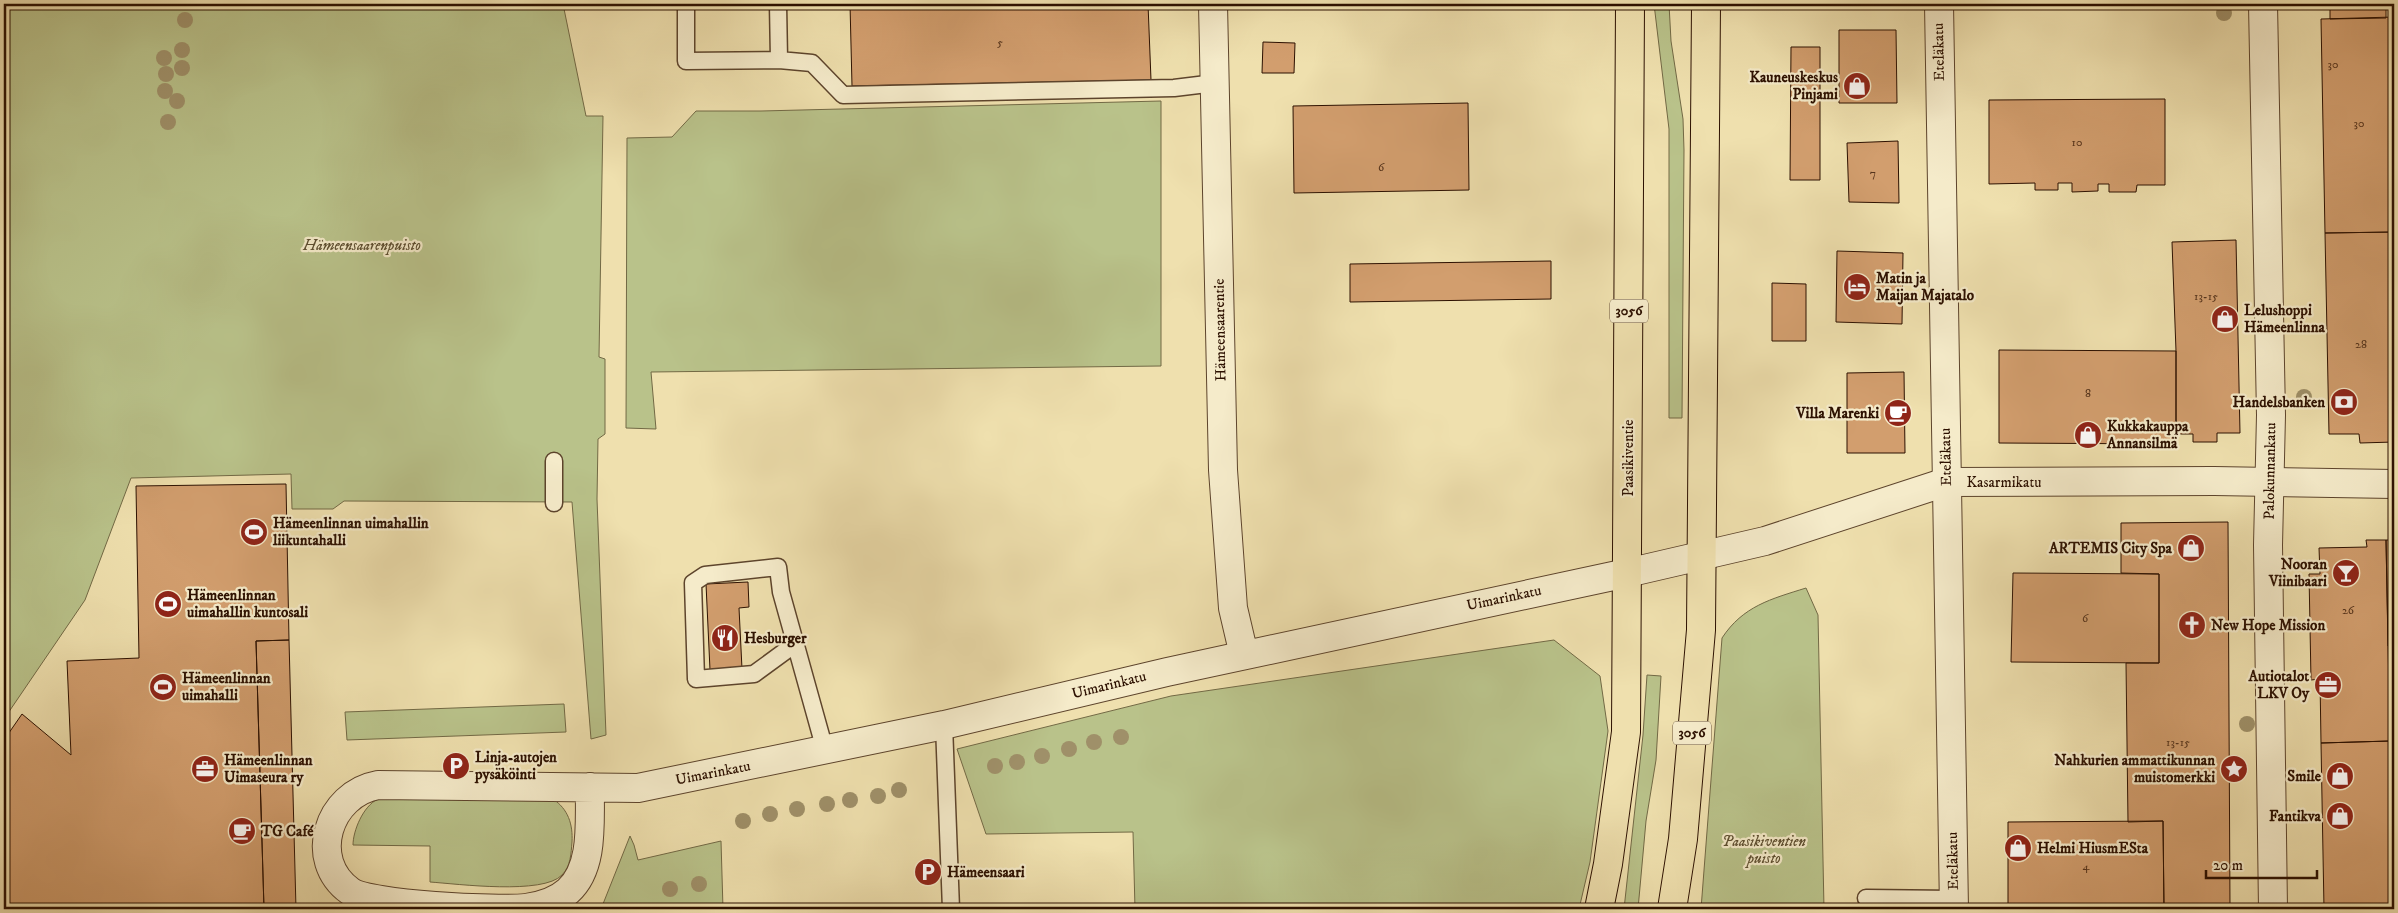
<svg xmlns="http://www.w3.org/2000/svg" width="2398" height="913" font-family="'IM FELL DW Pica',serif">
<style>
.green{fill:#b9c28a;stroke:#726945}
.building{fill:#d29e6e;stroke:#2c1000}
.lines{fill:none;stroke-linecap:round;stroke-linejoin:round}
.service-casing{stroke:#5d442c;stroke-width:19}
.minor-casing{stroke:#5d442c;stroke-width:30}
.tertiary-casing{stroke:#5d442c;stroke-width:30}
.primary-casing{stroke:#2c1000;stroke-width:30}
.service{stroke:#f5ebca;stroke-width:16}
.minor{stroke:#f5ebca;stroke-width:28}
.tertiary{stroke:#f5ebca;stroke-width:28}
.primary{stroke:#efe0ae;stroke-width:28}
.tree{fill:#9f9069}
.labels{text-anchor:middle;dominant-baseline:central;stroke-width:4.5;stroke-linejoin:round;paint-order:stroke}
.number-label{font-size:12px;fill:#56341c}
.shield{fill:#f5ebca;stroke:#68523d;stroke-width:1}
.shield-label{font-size:14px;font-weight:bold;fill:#2c1000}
.street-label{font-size:15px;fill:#2c1000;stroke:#f5ebca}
.poi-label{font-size:15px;font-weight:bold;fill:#2c1000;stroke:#f5ebca;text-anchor:start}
.park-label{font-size:15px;font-style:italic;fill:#5d4e30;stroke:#f5ebca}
</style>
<rect width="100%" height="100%" fill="#efe0ae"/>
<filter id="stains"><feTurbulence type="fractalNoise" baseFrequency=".004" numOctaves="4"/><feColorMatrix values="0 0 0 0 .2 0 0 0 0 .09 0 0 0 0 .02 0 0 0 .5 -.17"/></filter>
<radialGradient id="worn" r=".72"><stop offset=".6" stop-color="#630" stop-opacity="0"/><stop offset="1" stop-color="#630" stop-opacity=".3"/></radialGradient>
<!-- green -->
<path class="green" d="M4 4H563L586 116H603L599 357 605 359V434L598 439 597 499 606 735 591 739 572 502 344 501 333 509H292L291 474 131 478 85 600 4 719Z
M1654 4H1669L1671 41 1683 119 1684 150 1682 418H1669V129Z
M1161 101V366L651 372 656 429 626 428 627 138 672 137 696 111H761Z
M1806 588 1818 615 1824 909H1701L1722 638C1743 606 1771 599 1806 588Z
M1554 640 1600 676 1608 731 1590 862 1579 909H1135L1133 832 986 834 957 749 1171 696Z
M1647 675 1661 676 1656 760 1646 821 1638 909H1624L1643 735Z
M564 704 566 732 347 740 345 712Z
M394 796 553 799C568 809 573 824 572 842 571 853 571 866 562 875 543 895 458 884 430 882V846L353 845C353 831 363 806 378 799 382 797 389 797 394 796Z
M630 836 634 845 638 860 721 841 723 909H601Z"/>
<!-- building -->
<path class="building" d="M850 4H1148L1151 80 852 86Z
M2330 4H2386V18L2330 19Z
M2394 17V232L2325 233 2321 19Z
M1839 30H1896L1897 103H1839Z
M1263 42 1295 43 1294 73H1262Z
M1791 47H1820V180H1790Z
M2165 99V185H2137L2136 192H2109V184H2098V191L2072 192V183H2058V190H2035V183L1989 184V100Z
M1468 103 1469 190 1294 193 1293 106Z
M1898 141 1899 203 1849 202 1847 143Z
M2394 232V442L2360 443 2359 434H2329L2325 233Z
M2236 240 2240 433H2217V442H2193V434H2176V351L2172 242Z
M1837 251 1903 253 1902 324 1836 322Z
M1551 261V299L1350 302V264Z
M1772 283 1806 284V341H1772Z
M1999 350 2176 351V444L1999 443Z
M1904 372 1905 453H1847V373Z
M286 484 289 640 256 641 264 909H4V740L22 714 71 755 67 661 139 658 136 486Z
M2228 522 2230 909H2164L2163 821 2128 822 2126 663H2159V574L2121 573V523Z
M2366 540H2386L2390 741 2321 743 2320 679 2311 680 2309 574H2320L2319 548 2367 547Z
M2386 540H2394V646H2388Z
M2013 573 2159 574V663L2011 662Z
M748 582 749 607 739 608 742 669 710 670 706 584Z
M289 640 296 909H264L256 641Z
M2390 741H2394V909H2324L2321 743Z
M2163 821 2164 909H2008V822Z"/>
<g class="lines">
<!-- service casing -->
<g class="service-casing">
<path id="service" d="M686 4V61L779 60 778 4
M779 60 812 63 843 95 1174 88 1215 83
M554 461V503
M795 644 754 674 696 679 693 583 705 575 778 567 781 592 825 750
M944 725 951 909
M1866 898 1954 899"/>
</g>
<!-- minor casing -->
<g class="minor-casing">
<path id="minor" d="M1213 4 1223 470 1233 608 1244 655
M1939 4 1954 909
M2263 4 2271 415 2268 545 2273 909
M590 787C589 819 595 867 568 891 557 901 541 906 526 908 499 911 369 905 350 891 307 860 328 794 378 785L638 788 944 725 1167 672 1627 573"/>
</g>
<!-- tertiary casing -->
<g class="tertiary-casing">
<path id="tertiary" d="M1627 573 1765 541 1946 482 2214 481 2394 484"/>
</g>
<!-- primary casing -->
<g class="primary-casing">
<path id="primary" d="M1599 909 1608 864 1626 732 1630 4
M1672 909 1683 839 1701 630 1706 4"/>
</g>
<!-- service -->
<use href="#service" class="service"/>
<!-- minor -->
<use href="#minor" class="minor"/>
<!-- tertiary -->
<use href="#tertiary" class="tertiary"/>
<!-- primary -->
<use href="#primary" class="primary"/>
</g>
<!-- trees -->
<g class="tree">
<circle cx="2224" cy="13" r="8"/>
<circle cx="185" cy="20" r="8"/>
<circle cx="182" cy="50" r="8"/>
<circle cx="164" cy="58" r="8"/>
<circle cx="182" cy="68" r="8"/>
<circle cx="166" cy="74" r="8"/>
<circle cx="165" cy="91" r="8"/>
<circle cx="177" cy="101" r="8"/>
<circle cx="168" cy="122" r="8"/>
<circle cx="2304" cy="397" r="8"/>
<circle cx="2247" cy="724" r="8"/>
<circle cx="1121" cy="737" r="8"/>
<circle cx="1094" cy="742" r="8"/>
<circle cx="1069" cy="749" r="8"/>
<circle cx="1042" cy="756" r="8"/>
<circle cx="1017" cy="762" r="8"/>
<circle cx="995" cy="766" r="8"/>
<circle cx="899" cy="790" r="8"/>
<circle cx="878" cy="796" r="8"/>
<circle cx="850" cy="800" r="8"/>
<circle cx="827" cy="804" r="8"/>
<circle cx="797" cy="809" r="8"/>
<circle cx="770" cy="814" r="8"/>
<circle cx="743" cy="821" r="8"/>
<circle cx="699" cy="884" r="8"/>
<circle cx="670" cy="889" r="8"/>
</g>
<!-- icons -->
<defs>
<g id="shop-disc" transform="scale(1.4375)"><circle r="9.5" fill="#8f2418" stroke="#f5ebca"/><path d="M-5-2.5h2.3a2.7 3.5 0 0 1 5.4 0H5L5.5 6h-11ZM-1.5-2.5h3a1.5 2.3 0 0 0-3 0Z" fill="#fff"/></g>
<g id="hotel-disc" transform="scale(1.4375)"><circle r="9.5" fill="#8f2418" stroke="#f5ebca"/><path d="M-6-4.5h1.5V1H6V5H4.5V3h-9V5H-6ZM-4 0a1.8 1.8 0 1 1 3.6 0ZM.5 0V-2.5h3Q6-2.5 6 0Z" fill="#fff"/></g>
<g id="bank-disc" transform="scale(1.4375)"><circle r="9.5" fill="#8f2418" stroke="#f5ebca"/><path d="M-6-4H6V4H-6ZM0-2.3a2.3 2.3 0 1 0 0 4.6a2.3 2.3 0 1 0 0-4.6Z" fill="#fff"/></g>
<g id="cafe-disc" transform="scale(1.4375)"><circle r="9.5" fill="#8f2418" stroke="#f5ebca"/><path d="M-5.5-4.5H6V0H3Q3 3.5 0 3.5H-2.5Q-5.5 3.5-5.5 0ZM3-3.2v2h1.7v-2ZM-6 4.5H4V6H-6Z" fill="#fff"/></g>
<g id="stadium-disc" transform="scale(1.4375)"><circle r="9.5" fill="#8f2418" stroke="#f5ebca"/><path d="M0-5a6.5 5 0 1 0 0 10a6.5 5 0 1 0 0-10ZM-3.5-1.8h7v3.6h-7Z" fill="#fff"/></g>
<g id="bar-disc" transform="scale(1.4375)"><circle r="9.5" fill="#8f2418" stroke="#f5ebca"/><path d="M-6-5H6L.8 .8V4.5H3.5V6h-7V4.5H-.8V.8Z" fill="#fff"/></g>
<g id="church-disc" transform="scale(1.4375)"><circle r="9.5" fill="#8f2418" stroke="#f5ebca"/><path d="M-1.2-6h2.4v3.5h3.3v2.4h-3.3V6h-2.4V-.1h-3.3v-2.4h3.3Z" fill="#fff"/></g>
<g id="restaurant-disc" transform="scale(1.4375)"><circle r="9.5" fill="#8f2418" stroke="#f5ebca"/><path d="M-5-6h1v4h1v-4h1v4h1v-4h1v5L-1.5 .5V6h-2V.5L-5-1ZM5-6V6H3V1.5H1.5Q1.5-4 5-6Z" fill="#fff"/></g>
<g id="office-disc" transform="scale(1.4375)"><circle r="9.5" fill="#8f2418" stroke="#f5ebca"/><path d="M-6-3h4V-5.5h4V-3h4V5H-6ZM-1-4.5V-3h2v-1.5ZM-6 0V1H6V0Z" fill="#fff"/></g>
<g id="parking-disc" transform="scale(1.4375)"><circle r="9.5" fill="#8f2418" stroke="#f5ebca"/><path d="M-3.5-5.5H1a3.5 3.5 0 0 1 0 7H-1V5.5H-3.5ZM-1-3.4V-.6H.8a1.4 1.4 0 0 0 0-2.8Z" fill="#fff"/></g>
<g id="sight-disc" transform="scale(1.4375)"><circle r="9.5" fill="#8f2418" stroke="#f5ebca"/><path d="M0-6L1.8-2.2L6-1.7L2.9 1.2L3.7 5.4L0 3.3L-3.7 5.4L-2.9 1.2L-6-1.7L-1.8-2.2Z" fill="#fff"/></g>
</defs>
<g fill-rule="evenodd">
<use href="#shop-disc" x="1857" y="86"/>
<use href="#hotel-disc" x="1857" y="287"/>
<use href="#shop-disc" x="2225" y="319"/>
<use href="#bank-disc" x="2344" y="402"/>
<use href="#cafe-disc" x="1898" y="413"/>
<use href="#shop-disc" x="2088" y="435"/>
<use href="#stadium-disc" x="254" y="532"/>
<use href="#shop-disc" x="2191" y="548"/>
<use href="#bar-disc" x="2346" y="573"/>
<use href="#stadium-disc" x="168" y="604"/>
<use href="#church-disc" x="2192" y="625"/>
<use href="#restaurant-disc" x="725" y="638"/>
<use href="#office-disc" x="2328" y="685"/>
<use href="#stadium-disc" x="163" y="687"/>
<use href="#parking-disc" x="456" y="766"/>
<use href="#office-disc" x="205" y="769"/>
<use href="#sight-disc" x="2234" y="769"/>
<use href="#shop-disc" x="2340" y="776"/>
<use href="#shop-disc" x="2340" y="816"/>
<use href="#cafe-disc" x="242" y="831"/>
<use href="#shop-disc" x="2018" y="848"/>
<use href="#parking-disc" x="928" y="872"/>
</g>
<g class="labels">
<!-- number labels -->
<g class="number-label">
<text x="1000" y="42">5</text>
<text x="2333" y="64">30</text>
<text x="2359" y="123">30</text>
<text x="2077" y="142">10</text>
<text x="1381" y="167">6</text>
<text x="1873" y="173">7</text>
<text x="2206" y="296">13-15</text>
<text x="2361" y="344">28</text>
<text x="2088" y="393">8</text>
<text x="2348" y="610">26</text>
<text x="2085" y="618">6</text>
<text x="2178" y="742">13-15</text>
<text x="2086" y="866">4</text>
</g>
<!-- shield labels -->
<g class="shield">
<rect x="1610" y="299.5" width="38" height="23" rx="4"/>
<rect x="1673" y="721.5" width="38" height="23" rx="4"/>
</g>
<g class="shield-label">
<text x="1629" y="311">3056</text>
<text x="1692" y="733">3056</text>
</g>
<!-- street labels -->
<g class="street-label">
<text transform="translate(1939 52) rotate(-91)">Eteläkatu</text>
<text transform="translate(1220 330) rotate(-91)">Hämeensaarentie</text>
<text transform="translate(1946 457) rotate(-91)">Eteläkatu</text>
<text transform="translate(1628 458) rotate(-90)">Paasikiventie</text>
<text transform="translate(2270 471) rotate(-89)">Palokunnankatu</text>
<text x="2004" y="482">Kasarmikatu</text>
<text transform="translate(1504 598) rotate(-12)">Uimarinkatu</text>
<text transform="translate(1109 685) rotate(-14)">Uimarinkatu</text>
<text transform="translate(713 773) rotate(-11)">Uimarinkatu</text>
<text transform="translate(1953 861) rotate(-91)">Eteläkatu</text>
</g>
<!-- poi labels -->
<g class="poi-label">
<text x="1838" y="77" text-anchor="end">Kauneuskeskus<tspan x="1838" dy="17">Pinjami</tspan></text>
<text x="1876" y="278">Matin ja<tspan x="1876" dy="17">Maijan Majatalo</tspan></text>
<text x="2244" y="310">Lelushoppi<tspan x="2244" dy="17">Hämeenlinna</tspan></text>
<text x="2325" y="402" text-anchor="end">Handelsbanken</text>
<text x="1879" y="413" text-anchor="end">Villa Marenki</text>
<text x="2107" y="426">Kukkakauppa<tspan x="2107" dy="17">Annansilmä</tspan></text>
<text x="273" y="523">Hämeenlinnan uimahallin<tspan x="273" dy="17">liikuntahalli</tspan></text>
<text x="2172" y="548" text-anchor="end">ARTEMIS City Spa</text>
<text x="2327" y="564" text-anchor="end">Nooran<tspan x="2327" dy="17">Viinibaari</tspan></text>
<text x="187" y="595">Hämeenlinnan<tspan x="187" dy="17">uimahallin kuntosali</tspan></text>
<text x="2211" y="625">New Hope Mission</text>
<text x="744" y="638">Hesburger</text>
<text x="2309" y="676" text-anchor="end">Autiotalot<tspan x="2309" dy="17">LKV Oy</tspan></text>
<text x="182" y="678">Hämeenlinnan<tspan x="182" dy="17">uimahalli</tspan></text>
<text x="475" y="757">Linja-autojen<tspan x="475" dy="17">pysäköinti</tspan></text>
<text x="224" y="760">Hämeenlinnan<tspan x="224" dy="17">Uimaseura ry</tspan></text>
<text x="2215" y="760" text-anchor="end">Nahkurien ammattikunnan<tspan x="2215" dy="17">muistomerkki</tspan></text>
<text x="2321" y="776" text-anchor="end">Smile</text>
<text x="2321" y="816" text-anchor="end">Fantikva</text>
<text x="261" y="831">TG Café</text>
<text x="2037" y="848">Helmi HiusmESta</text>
<text x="947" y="872">Hämeensaari</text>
</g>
<!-- park labels -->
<g class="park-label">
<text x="362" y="245">Hämeensaarenpuisto</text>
<text x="1764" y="841">Paasikiventien<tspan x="1764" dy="17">puisto</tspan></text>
</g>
</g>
<!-- margin -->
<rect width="2398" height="913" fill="none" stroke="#efe0ae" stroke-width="20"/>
<rect x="5" y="5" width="2388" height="903" fill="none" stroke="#2c1000" stroke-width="2.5"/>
<rect x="10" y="10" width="2378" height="893" fill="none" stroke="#2c1000"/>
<!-- scale -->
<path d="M2206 870v8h111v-8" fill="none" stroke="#2c1000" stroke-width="2.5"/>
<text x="2213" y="870" font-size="15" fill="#2c1000" stroke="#f5ebca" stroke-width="4" paint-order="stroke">20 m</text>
<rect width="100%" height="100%" filter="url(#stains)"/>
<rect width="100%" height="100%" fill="url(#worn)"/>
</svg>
